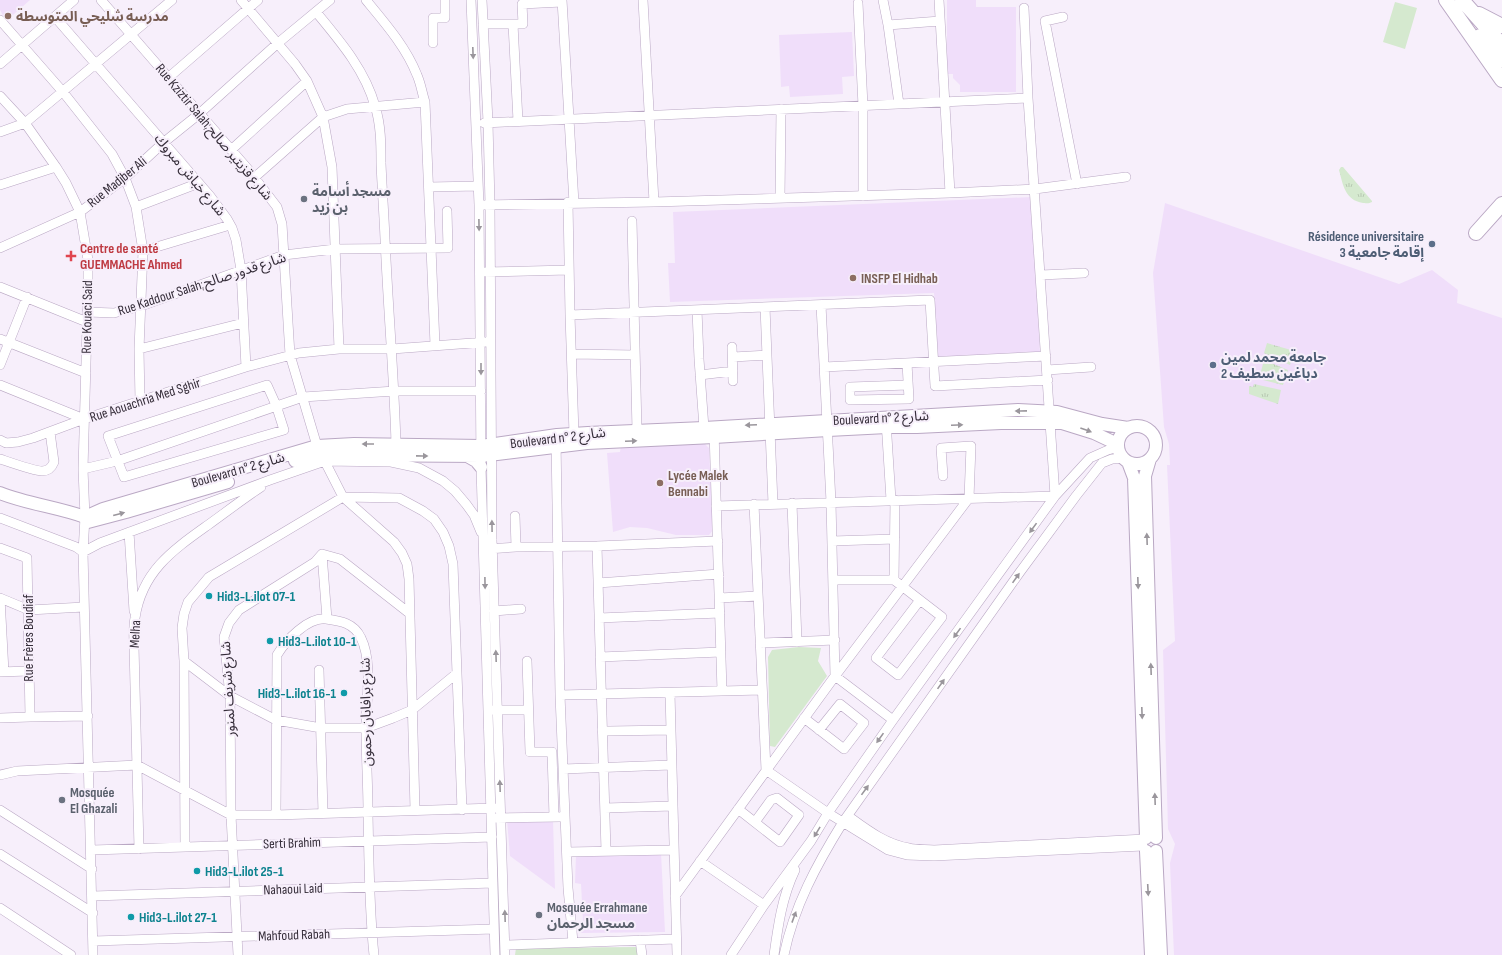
<svg xmlns="http://www.w3.org/2000/svg" width="1502" height="955" font-family="'Sofia Sans Condensed','Noto Sans Arabic',sans-serif">
<style>
.built{fill:#f0defa}
.grass{fill:url(#grass-tufts)}
.garden{fill:#d5e9cf}
.lines{fill:none;stroke-linecap:round;stroke-linejoin:round}
.minor-casing{stroke:#baa8c4;stroke-width:10}
.major-casing{stroke:#baa8c4;stroke-width:14}
.highway-casing{stroke:#baa8c4;stroke-width:16}
.minor{stroke:#fff;stroke-width:9}
.major{stroke:#fff;stroke-width:12}
.highway{stroke:#fff;stroke-width:14}
.oneway{fill:#9a969c}
.education-dot{fill:#8d6e63;stroke:#f7effb;stroke-width:1.5}
.worship-dot{fill:#6b7280;stroke:#f7effb;stroke-width:1.5}
.service-dot{fill:#5c6f8a;stroke:#f7effb;stroke-width:1.5}
.health-dot{fill:#e0444e;stroke:#f7effb;stroke-width:1.5}
.culture-dot{fill:#0f9aa8;stroke:#f7effb;stroke-width:1.5}
.labels{text-anchor:middle;dominant-baseline:central;stroke-width:4;stroke-linejoin:round;paint-order:stroke}
.education-label{font-size:14px;font-weight:bold;fill:#785e54;stroke:#f7effb;text-anchor:start}
.street-label{font-size:14px;fill:#352d39;stroke:#f7effb}
.worship-label{font-size:14px;font-weight:bold;fill:#5b616d;stroke:#f7effb;text-anchor:start}
.service-label{font-size:14px;font-weight:bold;fill:#4e5e75;stroke:#f7effb;text-anchor:end}
.health-label{font-size:14px;font-weight:bold;fill:#be3a42;stroke:#f7effb;text-anchor:start}
.culture-label{font-size:14px;font-weight:bold;fill:#0d838f;stroke:#f7effb;text-anchor:start}
</style>
<defs>
<pattern id="grass-tufts" width="24" height="20" patternUnits="userSpaceOnUse"><rect width="24" height="20" fill="#d5e9cf"/><path d="M3 7l-1-3M5 7V3M7 7l1-3M15 17l-1-3M17 17v-4M19 17l1-3" fill="none" stroke="#b7c8b2"/></pattern>
</defs>
<rect width="100%" height="100%" fill="#f7effb"/>
<!-- built -->
<path class="built" d="M0 0H30L6 21 0 10Z
M947 0H976V7H1016V92H960V85L953 78V74H947Z
M852 32 854 76 842 77 843 94 790 97 789 86 781 87 779 35Z
M1032 197 1040 353 938 358 934 293 670 302 668 263H675L673 212Z
M1165 203 1399 284 1432 270 1458 290 1457 303 1502 318V955H1174L1170 863 1175 844 1168 829 1163 650 1175 641 1167 465H1170L1169 444 1164 427 1153 273Z
M704 443 709 448 713 530 709 535H676L647 528 630 527 613 532 607 453 620 452 621 445Z
M507 820H553L555 889 510 856Z
M661 853 665 932 581 933 579 921H583L581 884 575 883 576 855Z"/>
<!-- grass -->
<path class="grass" d="M1341 167H1343L1372 201V202C1368 204 1367 203 1363 203 1345 200 1343 185 1339 170Z
M1267 343 1291 350 1289 357 1292 358 1290 365 1264 353Z
M1264 360 1288 370 1283 385 1259 379Z
M1254 384 1281 390 1278 404 1249 394V386L1253 387Z"/>
<!-- garden -->
<path class="garden" d="M1395 2 1417 8 1405 49 1383 42Z
M799 647 821 648 818 661 827 676 775 747 770 746 768 657 772 650Z
M638 947 639 955H515L516 948Z"/>
<g class="lines">
<!-- minor casing -->
<g class="minor-casing">
<path id="minor" d="M101 0 247 168 277 207 282 224 290 355 317 446 343 497 394 542 402 553 407 564 409 579 415 810
M241 0 295 64 307 81 323 117 332 167 339 349
M366 0C385 23 406 47 417 75 421 84 422 93 425 102L435 345
M471 0 479 205 481 467 495 955
M482 0 488 122 490 205 492 540 505 955
M562 0 574 203
M643 0 654 202
M883 0 888 25 899 104
M939 0 950 193
M858 3 863 106V196
M1024 8 1028 98 1055 496
M316 12C340 41 365 70 375 106 381 125 381 144 381 163 382 188 384 214 385 239 388 307 394 376 396 444
M55 17 210 196 227 219 232 228 236 240 241 270 246 367
M1063 17 1045 21 1077 184
M0 20 63 92 112 154 125 178 136 207 143 251 139 349 140 401
M483 24H523L522 4 562 2
M513 24 518 121
M888 25 940 21
M433 43V18H445V0
M0 64 74 0
M168 78 258 0
M0 96 25 123 56 167 66 183 80 212 88 260V291L83 469 85 517 83 552 93 955
M484 123 1028 98
M0 132 25 123 172 0
M231 150 307 81
M255 177 323 117 347 109 425 102
M0 185 56 167
M429 187 478 186
M780 198 781 109
M568 202 570 315 574 434
M484 205 654 202 950 193 1035 189 1126 177
M136 207 199 183
M632 221 637 430
M0 248 80 212 125 178 163 143 199 114 278 43 330 0
M143 251 230 225
M484 272 569 270
M1041 275 1084 273
M0 287 87 322
M821 305 831 502 835 676 893 720
M765 307 773 504
M697 310 699 359 704 428
M87 312 114 313 141 306 284 255 335 249 448 248 447 211
M570 315 930 300 935 386 1048 380
M0 339 86 373
M732 347 733 381
M139 349 243 323
M572 354 635 355
M733 357 767 355
M907 363 909 399 850 400V387L908 385
M0 365 27 297
M824 367 1046 356
M1047 370 1091 367
M700 375 733 371
M0 385 84 419
M267 385 276 405 284 430 124 477 108 436Z
M886 421 891 500
M714 431 722 691
M0 440 6 443 18 442 33 438 84 419 140 401 246 367 299 353 339 349H392L486 342
M556 440 560 695 568 888 573 942
M0 459C9 462 34 471 42 471 48 471 52 467 54 462L50 432
M83 469 117 461 303 397 395 391H481
M792 503 797 642
M754 504 766 770 828 813 888 850 907 855 934 856 1143 846
M716 506 1055 496
M515 516 516 547
M0 518 76 547 83 552 100 543 270 480 325 461 391 462 419 468 443 481 455 491 466 504 474 515 481 532
M129 532 134 611
M832 541 895 539
M597 546 606 851
M0 548 27 558 30 717 0 718
M487 549 516 547 597 546 718 541
M322 554 327 619
M833 580H894L942 617 898 675 876 658 920 600
M894 580 895 500
M598 583 719 574
M0 598 29 610 84 607
M0 598 4 672
M719 598 758 596
M494 611 521 609
M599 618 720 613
M760 643 835 640
M600 657 721 652
M184 661 230 696 276 720 321 728H366L393 718 412 710 456 674
M527 661 530 752H552L554 817
M319 670 323 813
M0 672 28 671
M670 693 677 955
M560 695 762 690
M493 710H528
M30 717 88 716
M804 718 844 749 864 723 840 704 819 730
M602 730 609 731 671 730
M563 769 671 765
M0 775 17 771 137 765 231 815H276L495 808
M605 808 673 806
M738 809 780 842 799 815 777 798 771 800 755 822
M0 810 92 869
M276 815 277 655C286 640 308 617 326 619 341 621 354 623 361 638 373 662 366 702 366 728 366 756 368 785 368 813 369 860 369 908 374 955
M848 816C866 829 885 844 909 848 917 850 926 849 934 850L1145 839
M497 818 560 817
M185 847 184 661 182 628 184 614 188 602 209 577 343 497 399 498 423 511 434 519 443 532 449 546 453 564 462 810
M139 849 134 646C134 637 133 627 135 618 142 571 173 550 208 525 226 512 243 499 261 487
M92 850 492 837
M567 852 673 850
M0 854 93 913
M700 861 764 905
M93 896 493 883
M675 896 835 676 969 498 971 446 941 448 943 476
M0 908 71 955
M640 940 642 955
M93 941 494 929
M506 945 676 939
M238 955 231 815 230 696 224 637 229 623 239 610 315 562 322 554 340 559 409 613
M731 955 764 905 811 841 828 813 893 720 1055 496 1090 458 1108 450 1119 447
M774 955C778 926 782 897 795 870
M784 955C794 906 817 864 843 822L1020 572 1076 496 1102 463 1112 459 1124 458"/>
</g>
<!-- major casing -->
<g class="major-casing">
<path id="major" d="M1118 445a19 19 0 1 1 38 0a19 19 0 1 1-38 0Z
M469 457 476 461 481 467
M1150 459 1145 476 1156 838
M295 461 308 458 335 455 481 456 587 443 714 437 828 430 887 427H917L1001 423H1062L1094 433 1113 442H1118
M1128 462 1134 478 1146 838
M0 493C28 504 57 507 85 517L103 509 317 446 354 444 481 446 557 435 588 433 704 428 1018 410 1057 412 1102 424 1128 428
M88 522 126 512 228 482
M1146 851 1151 955
M1156 851 1161 955"/>
</g>
<!-- highway casing -->
<g class="highway-casing">
<path id="highway" d="M1446 0 1502 80
M1462 0 1502 45
M1479 14 1502 26
M1480 36 1502 60
M1476 233 1502 204"/>
</g>
<!-- minor -->
<use href="#minor" class="minor"/>
<!-- major -->
<use href="#major" class="major"/>
<!-- highway -->
<use href="#highway" class="highway"/>
</g>
<!-- one-way arrows -->
<defs><path id="oneway-solid" d="M-6-.8H1V-3.2L6.5 0L1 3.2V.8H-6Z"/></defs>
<g class="oneway">
<use href="#oneway-solid" transform="translate(473 53) rotate(88)"/>
<use href="#oneway-solid" transform="translate(479 225) rotate(89)"/>
<use href="#oneway-solid" transform="translate(481 369) rotate(90)"/>
<use href="#oneway-solid" transform="translate(1021 411) rotate(179)"/>
<use href="#oneway-solid" transform="translate(751 425) rotate(177)"/>
<use href="#oneway-solid" transform="translate(957 425) rotate(-2)"/>
<use href="#oneway-solid" transform="translate(1086 430) rotate(20)"/>
<use href="#oneway-solid" transform="translate(631 441) rotate(-3)"/>
<use href="#oneway-solid" transform="translate(368 444) rotate(-180)"/>
<use href="#oneway-solid" transform="translate(422 456) rotate(1)"/>
<use href="#oneway-solid" transform="translate(119 514) rotate(-15)"/>
<use href="#oneway-solid" transform="translate(492 526) rotate(-91)"/>
<use href="#oneway-solid" transform="translate(1033 528) rotate(126)"/>
<use href="#oneway-solid" transform="translate(1147 539) rotate(-92)"/>
<use href="#oneway-solid" transform="translate(1016 578) rotate(-55)"/>
<use href="#oneway-solid" transform="translate(485 583) rotate(89)"/>
<use href="#oneway-solid" transform="translate(1138 583) rotate(88)"/>
<use href="#oneway-solid" transform="translate(957 633) rotate(126)"/>
<use href="#oneway-solid" transform="translate(496 656) rotate(-92)"/>
<use href="#oneway-solid" transform="translate(1151 669) rotate(-92)"/>
<use href="#oneway-solid" transform="translate(941 684) rotate(-55)"/>
<use href="#oneway-solid" transform="translate(1142 713) rotate(88)"/>
<use href="#oneway-solid" transform="translate(880 738) rotate(125)"/>
<use href="#oneway-solid" transform="translate(500 786) rotate(-92)"/>
<use href="#oneway-solid" transform="translate(865 790) rotate(-54)"/>
<use href="#oneway-solid" transform="translate(1155 799) rotate(-92)"/>
<use href="#oneway-solid" transform="translate(817 832) rotate(121)"/>
<use href="#oneway-solid" transform="translate(1148 890) rotate(87)"/>
<use href="#oneway-solid" transform="translate(505 916) rotate(-92)"/>
<use href="#oneway-solid" transform="translate(794 917) rotate(-70)"/>
</g>
<!-- markers -->
<g class="education-dot">
<circle cx="8" cy="16" r="4"/>
<circle cx="853" cy="278" r="4"/>
<circle cx="660" cy="483" r="4"/>
</g>
<g class="worship-dot">
<circle cx="304" cy="199" r="4"/>
<circle cx="62" cy="800" r="4"/>
<circle cx="539" cy="915" r="4"/>
</g>
<g class="service-dot">
<circle cx="1432" cy="244" r="4"/>
<circle cx="1213" cy="365" r="4"/>
</g>
<path class="health-dot" d="M69 250h4v4h4v4h-4v4h-4v-4h-4v-4h4z"/>
<g class="culture-dot">
<circle cx="209" cy="596" r="4"/>
<circle cx="270" cy="641" r="4"/>
<circle cx="344" cy="693" r="4"/>
<circle cx="197" cy="871" r="4"/>
<circle cx="131" cy="917" r="4"/>
</g>
<g class="labels">
<!-- education labels -->
<g class="education-label">
<text x="16" y="16">مدرسة شليحي المتوسطة</text>
<text x="861" y="278">INSFP El Hidhab</text>
<text x="668" y="475">Lycée Malek<tspan x="668" dy="16">Bennabi</tspan></text>
</g>
<!-- street labels -->
<g class="street-label">
<text transform="translate(214 132) rotate(50)">Rue Kziztir Salah;شارع قزيتير صالح</text>
<text transform="translate(190 175) rotate(50)">شارع خباش مبروك</text>
<text transform="translate(117 182) rotate(-39)">Rue Madjber Ali</text>
<text transform="translate(202 284) rotate(-18)">Rue Kaddour Salah;شارع قدور صالح</text>
<text transform="translate(87 317) rotate(-89)">Rue Kouaci Said</text>
<text transform="translate(145 400) rotate(-18)">Rue Aouachria Med Sghir</text>
<text transform="translate(881 418) rotate(-3)">Boulevard n° شارع 2</text>
<text transform="translate(558 438) rotate(-7)">Boulevard n° شارع 2</text>
<text transform="translate(238 470) rotate(-16)">Boulevard n° شارع 2</text>
<text transform="translate(135 634) rotate(-87)">Melha</text>
<text transform="translate(28 638) rotate(-90)">Rue Frères Boudiaf</text>
<text transform="translate(228 689) rotate(-93)">شارع شريف لمنور</text>
<text transform="translate(366 712) rotate(-91)">شارع برافابان رحمون</text>
<text transform="translate(292 843) rotate(-2)">Serti Brahim</text>
<text transform="translate(293 889) rotate(-2)">Nahaoui Laid</text>
<text transform="translate(294 935) rotate(-2)">Mahfoud Rabah</text>
</g>
<!-- worship labels -->
<g class="worship-label">
<text x="312" y="191">مسجد أسامة<tspan x="312" dy="16">بن زيد</tspan></text>
<text x="70" y="792">Mosquée<tspan x="70" dy="16">El Ghazali</tspan></text>
<text x="547" y="907">Mosquée Errahmane<tspan x="547" dy="16">مسجد الرحمان</tspan></text>
</g>
<!-- service labels -->
<g class="service-label">
<text x="1424" y="236">Résidence universitaire<tspan x="1424" dy="16">إقامة جامعية 3</tspan></text>
<text x="1221" y="357" text-anchor="start">جامعة محمد لمين<tspan x="1221" dy="16">دباغين سطيف 2</tspan></text>
</g>
<!-- health labels -->
<g class="health-label">
<text x="80" y="248">Centre de santé<tspan x="80" dy="16">GUEMMACHE Ahmed</tspan></text>
</g>
<!-- culture labels -->
<g class="culture-label">
<text x="217" y="596">Hid3-L.ilot 07-1</text>
<text x="278" y="641">Hid3-L.ilot 10-1</text>
<text x="336" y="693" text-anchor="end">Hid3-L.ilot 16-1</text>
<text x="205" y="871">Hid3-L.ilot 25-1</text>
<text x="139" y="917">Hid3-L.ilot 27-1</text>
</g>
</g>
</svg>
